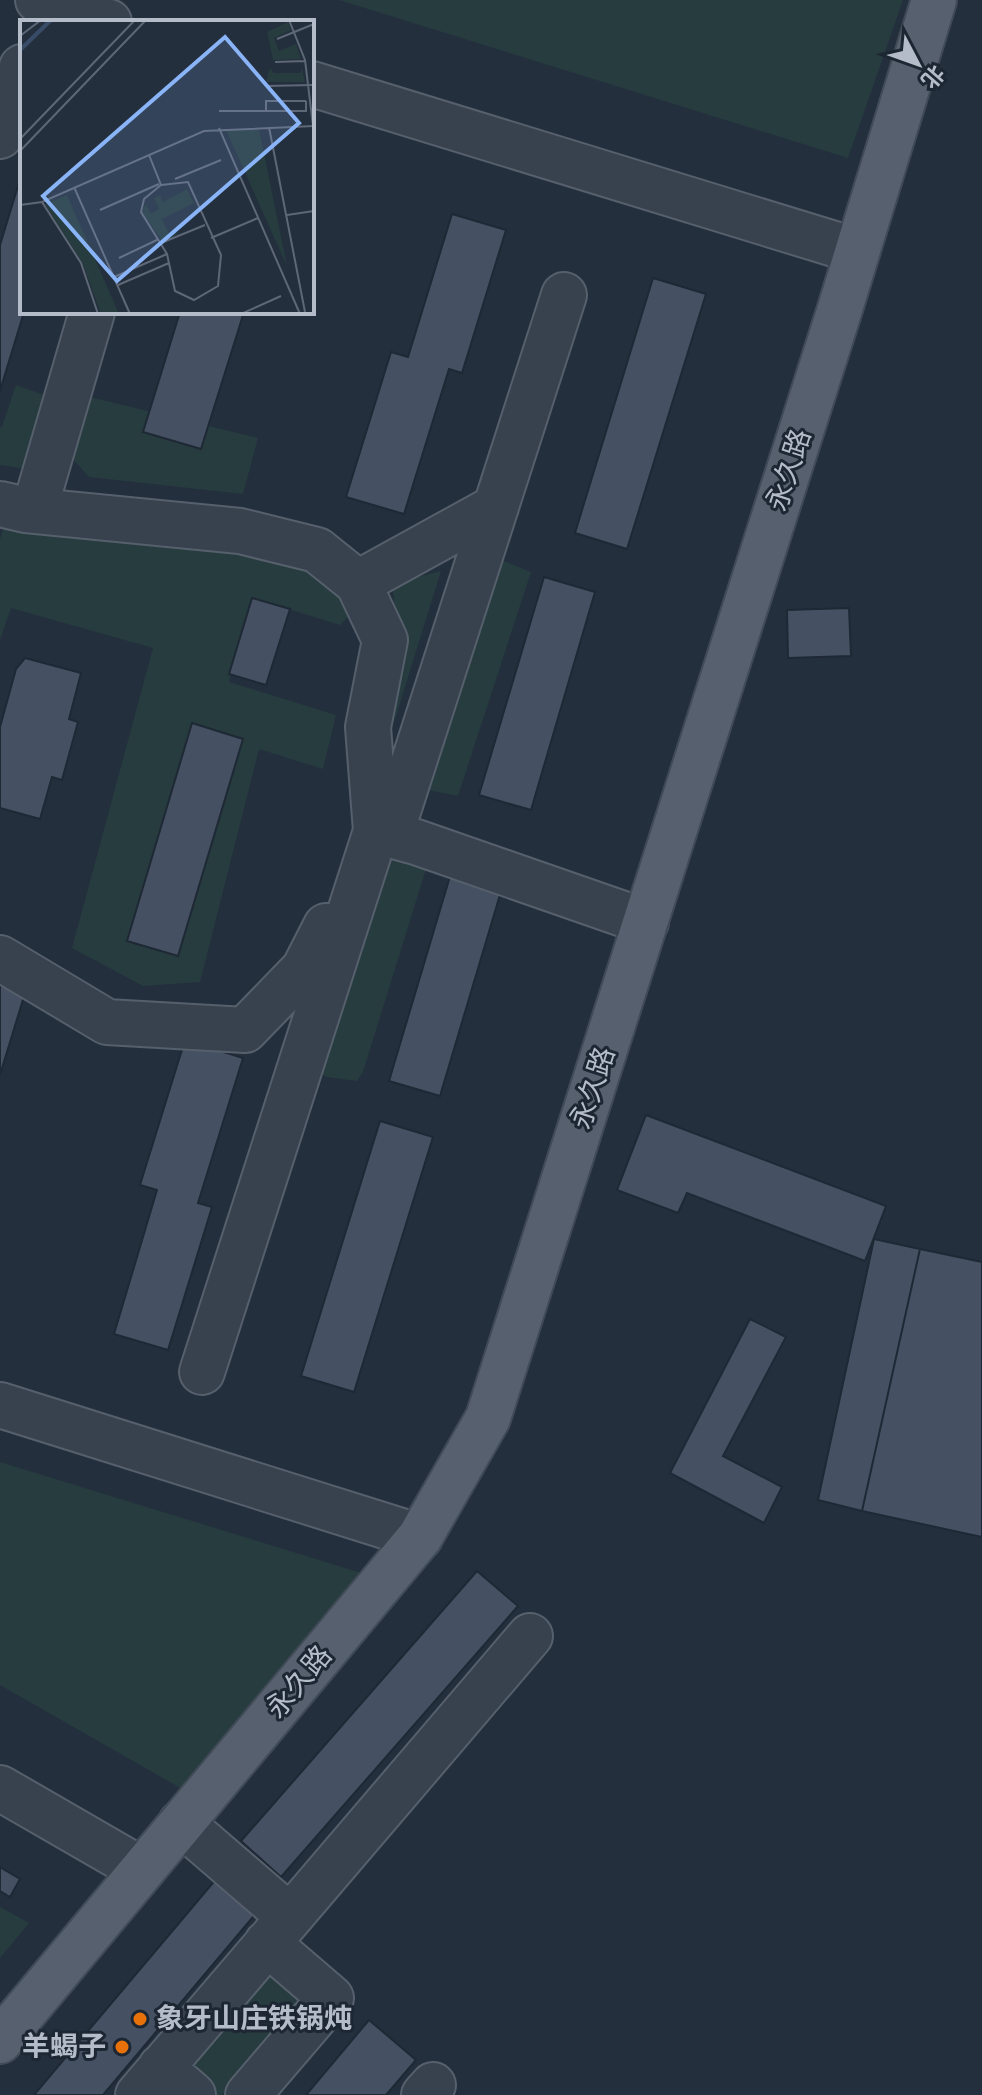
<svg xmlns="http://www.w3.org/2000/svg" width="982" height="2095" font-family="'Source Sans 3','Noto Sans SC',sans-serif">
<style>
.green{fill:#263c3f}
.building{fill:#455162;stroke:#1f2835;stroke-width:2}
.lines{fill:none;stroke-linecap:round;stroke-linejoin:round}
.minor-casing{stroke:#565f6c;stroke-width:48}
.major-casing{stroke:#414a57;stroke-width:48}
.minor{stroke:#38414e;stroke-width:44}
.major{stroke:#56606e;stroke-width:44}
.food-dot{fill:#e8710a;stroke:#1d2633;stroke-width:3}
.labels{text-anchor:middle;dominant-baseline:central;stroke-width:6;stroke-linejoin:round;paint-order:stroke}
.street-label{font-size:28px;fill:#b4bcc9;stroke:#1d2633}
.poi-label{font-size:28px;font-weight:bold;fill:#b4bcc9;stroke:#1d2633;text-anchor:start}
.inset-river{fill:none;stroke:#394c67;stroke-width:4}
.inset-road{fill:none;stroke:#5e6776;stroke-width:2}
.view{fill:#8ab4f8;fill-opacity:0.15;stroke:#8ab4f8;stroke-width:4}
.inset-edge{fill:none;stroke:#b4bcc9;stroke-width:4}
</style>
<rect width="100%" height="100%" fill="#242f3e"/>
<!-- green -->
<path class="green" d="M339 0H903L848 158Z
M16 385 52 398 34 470 0 465V427H2Z
M90 397 258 438 243 494 89 477 72 458Z
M7 516 310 560 353 612 340 625 252 598 229 682 336 715 323 769 259 749 200 982 143 986 72 948 153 648 11 608 0 640V539Z
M491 556 531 572 458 796 419 788Z
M441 571 386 748 397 630 392 583Z
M379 839 422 853 426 869 363 1072 357 1081 327 1077 314 1071Z
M0 1462 368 1575 191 1794 0 1685Z
M0 1907 29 1923 0 1958Z
M277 1968 308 1995 222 2095H212L186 2073Z"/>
<!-- building -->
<path class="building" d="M22 173V312H24L0 391V245Z
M452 214 506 230 462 373 449 369 404 514 346 497 391 352 408 357Z
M653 278 706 294 627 549 575 533Z
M180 312H244L201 449 143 432Z
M544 577 595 592 531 810 479 795Z
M252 598 290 609 266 685 229 674Z
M849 608 851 656 788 658 787 610Z
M25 658 81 673 69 719 78 722 62 780 52 777 40 819 0 808V727L16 669Z
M192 723 243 739 178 956 127 941Z
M454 863 505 878 440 1096 389 1081Z
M0 971 29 980 0 1075Z
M185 1040 243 1058 198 1203 212 1207 168 1350 114 1334 157 1190 140 1185Z
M646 1115 886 1206 865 1261 687 1193 678 1213 617 1190Z
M380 1121 433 1137 354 1392 301 1376Z
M874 1239 920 1249 862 1511 818 1500Z
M920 1249 982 1262V1537L862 1511Z
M750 1319 786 1337 723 1456 782 1487 764 1523 670 1473Z
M477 1571 518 1606 281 1877 241 1841Z
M0 1867 20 1879 10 1897 0 1891Z
M217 1878 257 1912 103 2095H34Z
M369 2020 416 2060 386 2095H306Z"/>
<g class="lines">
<!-- minor casing -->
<g class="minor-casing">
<path id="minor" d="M38 0 109 22
M312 84 857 251
M0 136 22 67
M0 504 26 510 240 531 317 550 358 583 385 640 368 727 376 831 202 1372
M34 511 92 312
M358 583 496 507
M376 831 416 842 646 922
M390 836 564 295
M0 958 107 1022 245 1030 304 969 326 926
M0 1405 420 1537
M0 1788 142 1870
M181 1823 290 1917
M161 2067 193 2095
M138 2095 530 1636
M248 2095 331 1998 267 1943
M424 2095 433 2085"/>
</g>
<!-- major casing -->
<g class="major-casing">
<path id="major" d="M0 2041 420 1537 488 1418 839 312 934 0"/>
</g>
<!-- minor -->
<use href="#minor" class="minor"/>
<!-- major -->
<use href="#major" class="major"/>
</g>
<!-- markers -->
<g class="food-dot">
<circle cx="140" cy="2019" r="8"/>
<circle cx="122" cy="2047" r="8"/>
</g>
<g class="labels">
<!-- street labels -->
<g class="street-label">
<text transform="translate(789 470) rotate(-72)">永久路</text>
<text transform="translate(593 1088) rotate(-72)">永久路</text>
<text transform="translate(299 1682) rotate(-50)">永久路</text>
</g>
<!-- poi labels -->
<g class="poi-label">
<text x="156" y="2019">象牙山庄铁锅炖</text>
<text x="106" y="2047" text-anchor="end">羊蝎子</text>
</g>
</g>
<!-- overview -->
<g transform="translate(20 20)">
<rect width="294" height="294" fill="#242f3e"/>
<path d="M268 2 271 10 254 18 259 31 276 24 281 39 253 40 247 12ZM250 48 254 53H280L282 48 285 62H246ZM239 109 267 246 206 110ZM167 169 174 183 142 199 149 214 162 212 142 221 122 192 126 184 131 194 139 189 134 178 140 175 143 182ZM47 175 99 294H81L63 244 25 184Z" fill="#263c3f"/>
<path class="inset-river" d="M0 30 31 0"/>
<path class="inset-road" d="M269 0 285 40 293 106M0 16 21 0M257 19 294 4M255 42 285 41M246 66 294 65M199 91H286V81M246 91V81H286M249 107 285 292M199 108 280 294M0 119 115 0M0 131 126 0M129 135 141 165 124 179 121 192 147 234 155 271 174 280 198 266 201 235 168 162 141 165M155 159 201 140M54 167 110 294M22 182 61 243 78 294M0 185 22 182 184 111 294 106M80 190 139 164M267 195 294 191M191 218 238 198M141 223 185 205M99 238 139 219M94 257 147 234M98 265 149 243M221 294 261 276"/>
<path class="view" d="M205 17 279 103 97 261 23 176Z"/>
<rect width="294" height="294" class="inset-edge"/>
</g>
<!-- north arrow -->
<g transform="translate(918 64) rotate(131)" stroke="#1d2633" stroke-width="6" paint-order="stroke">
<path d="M0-6L14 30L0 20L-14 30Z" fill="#b4bcc9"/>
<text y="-12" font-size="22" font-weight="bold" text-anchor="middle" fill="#b4bcc9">北</text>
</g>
</svg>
